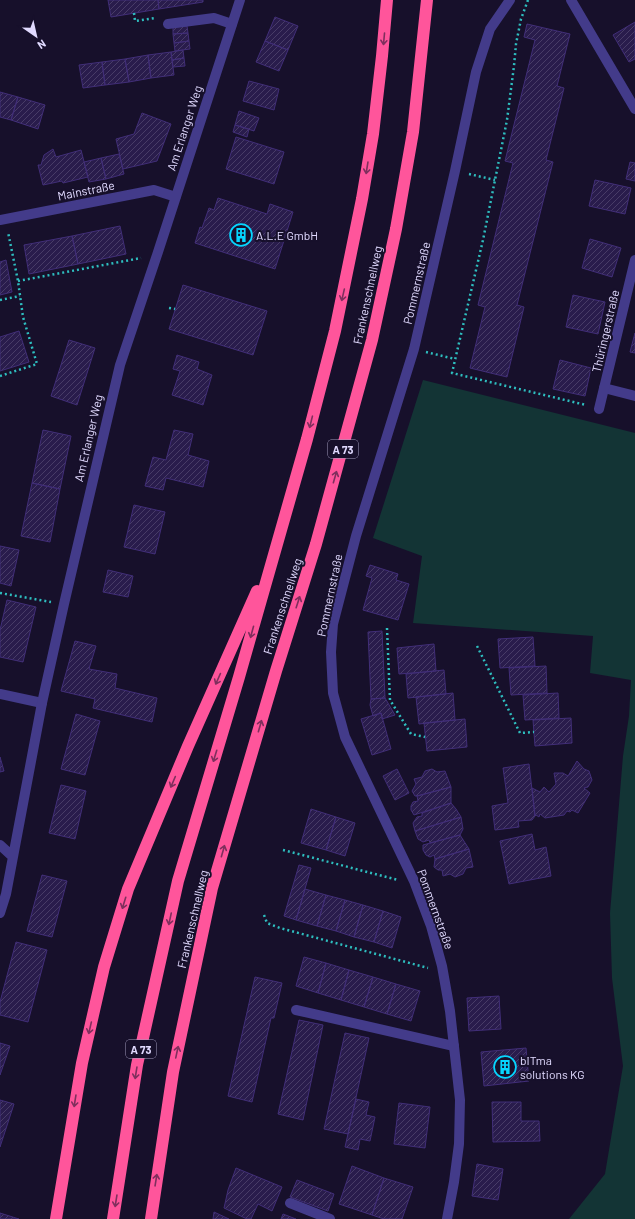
<svg xmlns="http://www.w3.org/2000/svg" width="635" height="1219" font-family="Barlow,sans-serif">
<style>
.grass{fill:#133435}
.building{fill:url(#building-hatch);stroke:#412e78}
.lines{fill:none;stroke-linecap:round;stroke-linejoin:round}
.path{stroke:#2ebebf;stroke-width:2.5;stroke-dasharray:2 3;stroke-linecap:butt}
.lane{stroke:#433b8a;stroke-width:10}
.street{stroke:#433b8a;stroke-width:10}
.highway{stroke:#ff559b;stroke-width:12}
.oneway{stroke:#7f2f5d}
.labels{text-anchor:middle;dominant-baseline:central;stroke-width:4;stroke-linejoin:round;paint-order:stroke}
.shield{fill:#17102b;stroke:#a49dbf;stroke-width:1}
.shield-label{font-size:11px;font-weight:bold;fill:#e1daff}
.street-label{font-size:12px;fill:#e1daff;stroke:#17102b}
.poi-label{font-size:12px;fill:#e1daff;stroke:#17102b;text-anchor:start}
</style>
<defs>
<pattern id="building-hatch" width="6" height="6" patternUnits="userSpaceOnUse"><rect width="6" height="6" fill="#291c4c"/><path d="M-1 1l2-2M0 6l6-6M5 7l2-2" fill="none" stroke="#483c67"/></pattern>
</defs>
<rect width="100%" height="100%" fill="#17102b"/>
<!-- grass -->
<path class="grass" d="M423 380 635 433V1219H569L605 1174 623 1066 612 978 610 913 623 756 629 716 631 680 590 673 593 636 413 623 422 556 373 538Z"/>
<!-- building -->
<path class="building" d="M108 0H158L159 9 111 17Z
M158 0H203V2L159 9Z
M275 17 298 26 288 50 265 41Z
M635 22V59L629 62 613 35Z
M527 24 570 34 557 86 564 88 546 160 553 162 517 305 524 307 507 377 470 368 485 307 478 305 513 163 505 161 535 40 524 37Z
M187 26 188 33 173 34V27Z
M188 33 189 41 174 43 173 34Z
M189 41 190 49 175 51 174 43Z
M265 41 288 50 279 71 256 62Z
M183 50 184 58 172 60 171 52Z
M171 52 174 75 151 78 148 55Z
M148 55 151 78 129 82 125 59Z
M184 58 185 66 173 67 172 60Z
M125 59 129 82 105 85 102 62Z
M102 62 105 85 83 88 79 65Z
M249 81 279 89 274 110 243 101Z
M0 92 18 97 11 120 0 117Z
M18 97 45 105 38 129 11 120Z
M239 111 259 118 254 131 235 125Z
M142 113 171 124 157 161 123 169 116 139 134 134Z
M235 125 249 129 247 137 233 132Z
M236 137 284 152 274 184 226 169Z
M53 149 56 157 81 150 88 177 63 183 62 181 43 185 38 165H41L44 155Z
M119 154 124 174 106 179 101 158Z
M101 158 106 179 89 182 84 162Z
M630 162 635 163V181L626 179Z
M595 180 631 188 625 214 589 206Z
M218 198 267 214 270 204 293 212 275 269 195 243 200 227 202 228 209 208 214 210Z
M120 226 126 254 78 264 72 236Z
M72 236 78 264 29 274 24 245Z
M590 239 621 248 612 277 582 268Z
M6 260 12 292 0 295V262Z
M183 285 267 311 253 355 169 329Z
M573 295 605 302 598 334 566 327Z
M19 331 29 362 0 371V337Z
M635 333V353L630 352Z
M69 340 95 348 77 405 51 396Z
M177 355 199 362 197 369 212 375 203 405 172 395 180 371 173 369Z
M560 360 591 368 585 396 553 389Z
M43 430 71 436 60 489 32 483Z
M174 430 193 434 188 455 209 461 203 487 166 478 163 490 145 486 153 457 166 460Z
M32 483 60 489 50 542 21 536Z
M134 505 165 512 155 554 124 547Z
M0 546 19 550 11 586 0 583Z
M370 565 398 574 396 580 409 584 398 620 363 610 372 578 366 576Z
M108 570 133 576 128 597 103 592Z
M7 600 36 607 23 662 0 657V630Z
M382 631 385 698 371 699 368 632Z
M533 637 535 666 500 668 498 639Z
M75 641 96 646 89 669 117 674 115 688 157 698 152 722 93 708 95 699 61 691Z
M434 644 436 671 399 674 397 648Z
M546 666 547 693 511 695 509 668Z
M444 670 446 694 408 698 406 674Z
M453 693 455 720 419 724 416 697Z
M558 693 559 718 525 720 523 695Z
M385 698 395 715 382 719 381 713 373 716 370 705 371 699Z
M381 713 391 749 372 755 361 719Z
M76 714 100 721 85 775 61 769Z
M571 718 572 743 535 746 533 720Z
M465 719 467 747 427 751 424 723Z
M0 757 4 771 0 772Z
M577 761 584 769 589 771 592 780 588 787 584 788 590 793 578 813 572 810 570 812 567 811 564 815 545 818 540 814 539 817 536 815 535 816 532 788 540 792 544 787 549 792 556 784 554 773H563L568 776Z
M529 764 535 816 532 820 518 821 519 827 495 830 492 806 508 803 503 768Z
M397 769 409 793 395 800 383 776Z
M432 769 437 772 445 771 451 787 417 796H415L412 791 416 784 414 779 422 777 425 771Z
M61 785 86 791 75 839 49 833Z
M451 787V803L414 815 411 810V806L413 802 418 801 417 796Z
M451 803 456 809 461 817 415 831 413 823 417 817 422 816V813Z
M311 809 336 817 326 850 301 843Z
M336 817 355 823 345 856 326 850Z
M461 817 463 829 460 835 430 843 429 840 423 842 418 839 415 831Z
M532 834 535 850 546 847 551 876 509 884 500 841Z
M460 835 469 849 435 859 434 855 430 857 426 855 423 850V845Z
M469 849 473 867 466 868 463 874 455 877 450 874 443 876 442 870H438L434 867 435 859Z
M299 865 311 868 296 920 284 916Z
M42 875 67 881 52 937 27 931Z
M305 889 326 895 317 926 296 920Z
M326 895 345 900 336 931 317 926Z
M345 900 363 905 354 937 336 931Z
M363 905 383 911 374 942 354 937Z
M383 911 401 917 392 948 374 942Z
M16 942 47 950 28 1022 0 1015V1002Z
M304 957 326 963 318 993 296 986Z
M326 963 349 970 341 1000 318 993Z
M349 970 373 977 364 1007 341 1000Z
M255 977 282 983 274 1018H271L252 1102 228 1096Z
M373 977 396 984 387 1014 364 1007Z
M396 984 420 991 411 1021 387 1014Z
M499 996 501 1029 469 1031 467 998Z
M299 1020 323 1025 303 1120 278 1114Z
M345 1033 369 1038 348 1134 324 1129Z
M0 1043 10 1046 0 1075Z
M526 1048 529 1081 484 1086 481 1052Z
M356 1099 369 1102 366 1115 375 1117 370 1141 360 1139 358 1150 345 1147Z
M0 1100 14 1104 0 1147Z
M492 1102H521V1121H539L540 1141 493 1142Z
M399 1103 430 1107 425 1148 394 1144Z
M477 1164 503 1169 498 1200 472 1196Z
M352 1166 384 1178 372 1215 339 1204Z
M236 1168 282 1187 272 1211 258 1204 251 1219H247L224 1208 228 1190Z
M384 1178 413 1187 402 1219H384L372 1215Z
M297 1180 334 1194 328 1211 290 1197Z
M214 1212 229 1219H213Z
M0 1213 19 1219H0Z
M283 1214 296 1219H281Z"/>
<g class="lines">
<!-- path -->
<path class="path" d="M528 0 521 19 516 44 514 66 507 120 483 240 452 373 586 405
M134 13 135 21 155 18
M469 174 495 180
M18 281 141 258
M0 300 20 296
M169 308 175 309
M426 352 455 359
M0 376 37 364 23 317 18 281 8 232
M0 593 51 602
M387 628 390 700 411 734 425 737
M477 646 520 733 534 732
M283 850 398 880
M264 915 267 923 280 928 428 968"/>
<!-- lane -->
<path class="lane" d="M168 24 214 18 232 24
M604 388 635 396
M0 694 42 703
M296 1010 454 1046
M290 1203 330 1219"/>
<!-- street -->
<path class="street" d="M571 0 635 109
M0 220 154 190 176 197
M599 409 635 260
M0 845 12 856
M0 913 6 894 42 703 64 604 120 365 157 255 240 0
M447 1219 454 1182 459 1144 460 1100 450 1011 442 966 431 926 414 881 345 737 333 693 331 652 333 624 356 536 414 349 455 171 476 72 490 29 510 0"/>
<!-- highway -->
<path class="highway" d="M56 1219 82 1063 104 967 128 889 188 746 257 591
M113 1219 137 1065 178 881 239 677 307 439 335 331 362 199 373 134 382 56 387 0
M151 1219 173 1072 212 888 276 671 316 544 372 340 396 229 413 132 427 0"/>
</g>
<!-- one-way arrows -->
<defs><path id="oneway-shaft" d="M-6 0H5M1.5-3L5.5 0L1.5 3" fill="none" stroke-width="1.6" stroke-linecap="round" stroke-linejoin="round"/></defs>
<g class="oneway">
<use href="#oneway-shaft" transform="translate(384 39) rotate(95)"/>
<use href="#oneway-shaft" transform="translate(367 168) rotate(99)"/>
<use href="#oneway-shaft" transform="translate(343 295) rotate(103)"/>
<use href="#oneway-shaft" transform="translate(311 422) rotate(104)"/>
<use href="#oneway-shaft" transform="translate(335 477) rotate(-74)"/>
<use href="#oneway-shaft" transform="translate(298 602) rotate(-72)"/>
<use href="#oneway-shaft" transform="translate(252 632) rotate(105)"/>
<use href="#oneway-shaft" transform="translate(218 679) rotate(114)"/>
<use href="#oneway-shaft" transform="translate(260 726) rotate(-74)"/>
<use href="#oneway-shaft" transform="translate(215 756) rotate(107)"/>
<use href="#oneway-shaft" transform="translate(173 782) rotate(113)"/>
<use href="#oneway-shaft" transform="translate(223 851) rotate(-74)"/>
<use href="#oneway-shaft" transform="translate(124 903) rotate(107)"/>
<use href="#oneway-shaft" transform="translate(170 919) rotate(102)"/>
<use href="#oneway-shaft" transform="translate(90 1028) rotate(103)"/>
<use href="#oneway-shaft" transform="translate(177 1052) rotate(-78)"/>
<use href="#oneway-shaft" transform="translate(136 1073) rotate(99)"/>
<use href="#oneway-shaft" transform="translate(75 1101) rotate(99)"/>
<use href="#oneway-shaft" transform="translate(156 1180) rotate(-81)"/>
<use href="#oneway-shaft" transform="translate(116 1201) rotate(99)"/>
</g>
<!-- icons -->
<defs>
<g id="building-ring" transform="scale(1.15)"><circle r="9.5" fill="#17102b" stroke="#06d6ff" stroke-width="1.5"/><path d="M-4-6H4V6H1V3H-1V6H-4ZM-2.5-4.3h1.7v1.8h-1.7ZM.8-4.3h1.7v1.8H.8ZM-2.5-1h1.7V.8h-1.7ZM.8-1h1.7V.8H.8Z" fill="#06d6ff"/></g>
</defs>
<g fill-rule="evenodd">
<use href="#building-ring" x="241" y="235"/>
<use href="#building-ring" x="505" y="1067"/>
</g>
<g class="labels">
<!-- shield labels -->
<g class="shield">
<rect x="328" y="440" width="30" height="18" rx="3"/>
<rect x="126" y="1040" width="30" height="18" rx="3"/>
</g>
<g class="shield-label">
<text x="343" y="449">A 73</text>
<text x="141" y="1049">A 73</text>
</g>
<!-- street labels -->
<g class="street-label">
<text transform="translate(184 128) rotate(-72)">Am Erlanger Weg</text>
<text transform="translate(86 190) rotate(-11)">Mainstraße</text>
<text transform="translate(416 283) rotate(-77)">Pommernstraße</text>
<text transform="translate(367 295) rotate(-78)">Frankenschnellweg</text>
<text transform="translate(605 331) rotate(-77)">Thüringerstraße</text>
<text transform="translate(88 438) rotate(-77)">Am Erlanger Weg</text>
<text transform="translate(329 595) rotate(-78)">Pommernstraße</text>
<text transform="translate(282 606) rotate(-72)">Frankenschnellweg</text>
<text transform="translate(436 909) rotate(70)">Pommernstraße</text>
<text transform="translate(192 919) rotate(-77)">Frankenschnellweg</text>
</g>
<!-- poi labels -->
<g class="poi-label">
<text x="256" y="235">A.L.E GmbH</text>
<text x="520" y="1060">bITma<tspan x="520" dy="14">solutions KG</tspan></text>
</g>
</g>
<!-- north arrow -->
<g transform="translate(36 36) rotate(146)" stroke="#17102b" stroke-width="3" paint-order="stroke">
<path d="M0-3L7 15L0 10L-7 15Z" fill="#e1daff"/>
<text y="-6" font-size="11" font-weight="bold" text-anchor="middle" fill="#e1daff">N</text>
</g>
</svg>
